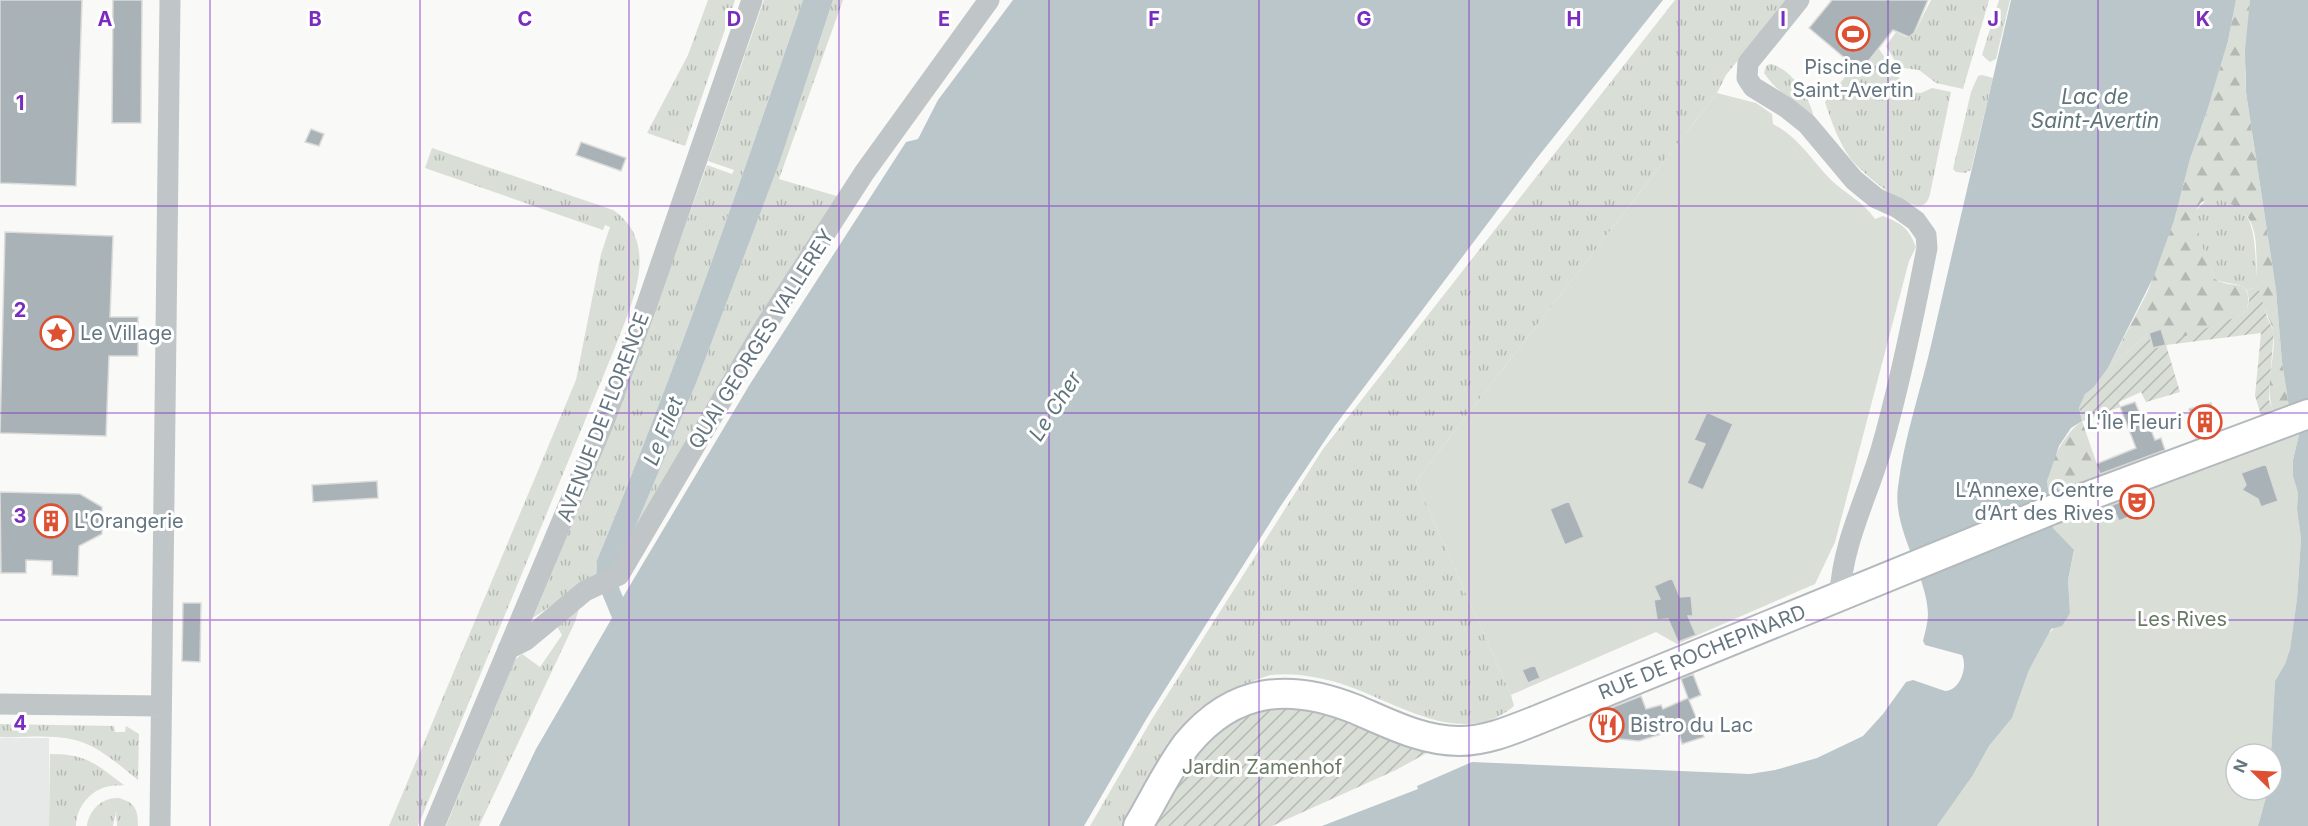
<svg xmlns="http://www.w3.org/2000/svg" width="2308" height="826" font-family="Inter,sans-serif">
<style>
.built{fill:#e7e8e8}
.grass{fill:url(#grass-tufts)}
.forest{fill:url(#forest-firs)}
.park{fill:#d9ded6}
.garden{fill:url(#garden-furrows)}
.water{fill:#bac6ca}
.building{fill:#a9b2b7;stroke:#dbdbd9;stroke-width:1.5}
.lines{fill:none;stroke-linecap:round;stroke-linejoin:round}
.secondary-casing{stroke:#b3b9bd;stroke-width:32}
.street{stroke:#c0c5c8;stroke-width:21}
.secondary{stroke:#fff;stroke-width:28}
.grid{fill:none;stroke:#7b2cbf;stroke-width:1.5;stroke-opacity:0.55}
.labels{text-anchor:middle;dominant-baseline:central;stroke-width:6;stroke-linejoin:round;paint-order:stroke}
.poi-label{font-size:20px;fill:#657680;stroke:#fff;text-anchor:start}
.street-label{font-size:20px;fill:#657680;stroke:#fff}
.park-label{font-size:20px;fill:#687964;stroke:#fff}
.water-label{font-size:21px;font-style:italic;fill:#60757a;stroke:#fff}
.grid-label{font-size:20px;text-anchor:middle;font-weight:bold;fill:#7b2cbf;stroke:#fff;stroke-width:6;stroke-linejoin:round;paint-order:stroke}
</style>
<defs>
<pattern id="grass-tufts" width="24" height="20" patternUnits="userSpaceOnUse" patternTransform="scale(1.5)"><rect width="24" height="20" fill="#d9ded6"/><path d="M3 7l-1-3M5 7V3M7 7l1-3M15 17l-1-3M17 17v-4M19 17l1-3" fill="none" stroke="#b4b9b3"/></pattern>
<pattern id="forest-firs" width="22" height="20" patternUnits="userSpaceOnUse" patternTransform="scale(1.5)"><rect width="22" height="20" fill="#d9ded6"/><path d="M5 1l3.5 6h-7zM16 11l3.5 6h-7z" fill="#b4b9b3"/></pattern>
<pattern id="garden-furrows" width="10" height="10" patternUnits="userSpaceOnUse" patternTransform="scale(1.5)"><rect width="10" height="10" fill="#d9ded6"/><path d="M-1 1l2-2M0 10L10 0M9 11l2-2" fill="none" stroke="#b4b9b3"/></pattern>
</defs>
<rect width="100%" height="100%" fill="#f9f9f7"/>
<!-- built -->
<path class="built" d="M0 738H49V826H0Z"/>
<!-- grass -->
<path class="grass" d="M708 0H735L685 146 647 133 688 55Z
M764 0H803C738 188 674 376 597 560L596 579 574 590 533 618 619 410 707 165 732 174 734 170 708 161Z
M833 0H843L779 179 840 197 621 561 697 381 780 161Z
M1675 0H1787L1726 75 1717 93 1416 481 1511 695 1514 706C1467 747 1404 708 1356 689 1330 679 1298 672 1271 675 1256 678 1212 699 1200 708 1173 730 1140 794 1122 826H1090L1152 719 1323 449Z
M1931 0H1989L1963 89 1936 83 1919 70 1903 68 1897 64 1886 46 1896 32 1906 37 1914 34Z
M1999 0H2010L1996 59 1990 62 1982 55Z
M1879 49 1909 92 1921 93 1932 88 1951 92 1931 189C1930 194 1929 202 1923 205 1906 211 1860 171 1850 158 1839 142 1831 121 1825 102L1856 63 1863 68Z
M1770 64C1791 68 1809 96 1814 117 1795 103 1777 92 1764 73L1766 66Z
M1982 75 1993 78 1971 170 1965 173 1956 172 1953 169 1971 92 1978 76Z
M432 148 613 210C663 244 630 307 614 350L418 826H389L576 380 601 254 610 227 605 225 603 230 425 168Z
M2207 199C2264 197 2252 249 2258 287L2247 290C2237 281 2226 285 2215 279 2210 264 2192 229 2195 215 2197 208 2202 204 2207 199Z
M581 602 575 622 479 826H446L515 660 522 654 540 667 562 635 556 625Z
M0 724 114 726 115 732H125L126 726 139 734 138 780C119 765 99 746 75 740 52 734 24 738 0 737Z
M50 754C88 754 95 764 124 785 120 786 116 785 110 786 91 789 76 807 76 826H49Z
M119 798C135 803 138 809 138 826H117L116 811 113 826H87C89 810 102 797 119 798Z"/>
<!-- forest -->
<path class="forest" d="M2236 0H2250L2245 73 2246 92 2276 290 2282 362 2289 407 2274 412C2263 388 2275 362 2274 335 2274 325 2261 305 2258 293 2253 266 2265 224 2237 207 2229 202 2220 199 2211 199 2178 201 2210 263 2215 279 2234 291 2253 275 2247 310L2239 316 2166 345 2161 329 2149 333 2108 368 2148 291 2174 221 2190 159 2208 108 2228 41Z
M2082 421 2101 476 2049 497C2049 492 2047 487 2047 483 2048 463 2066 432 2082 421Z"/>
<!-- park -->
<path class="park" d="M1717 93 1756 103 1772 114 1773 124C1798 137 1811 159 1830 179 1844 193 1864 202 1875 219L1883 216C1902 224 1908 227 1916 247L1909 261 1835 542 1815 584 1677 644 1656 632 1511 695 1416 481Z
M2297 429 2299 435 2293 460V475L2298 493 2297 509 2301 539 2297 599 2290 649 2285 664 2275 681 2271 754H2236V790H2268L2258 826H1937L1973 775 1989 746 2012 718 2029 670 2049 633 2070 613 2068 580 2074 551 2053 528 2052 522 2110 498 2112 504 2122 500 2124 506 2114 510 2119 521 2154 507 2145 484Z"/>
<!-- garden -->
<path class="garden" d="M2258 287 2267 317 2274 332 2269 388V400L2274 412 2261 415 2255 396 2261 333 2166 345 2180 392 2146 402 2141 392 2119 402 2120 407 2082 421 2079 408 2085 393 2094 387 2108 368 2149 333 2153 348 2239 316 2247 310 2249 300 2247 290Z
M1299 703 1434 749 1396 770 1272 826H1153L1190 759 1237 714Z"/>
<!-- water -->
<path class="water" d="M803 0H833L780 161 697 381 621 561 618 585 623 597 750 384 906 142 918 139 938 100 1013 0H1663L1537 158 1334 427 1280 507 1147 718 1084 826H499L536 749 612 618 596 579 597 560C674 376 738 188 803 0Z
M2011 0H2236L2228 41 2208 108 2190 159 2174 221 2154 276 2108 368 2094 387 2085 394 2079 408 2082 421 2071 428 2059 446 2047 481 2053 528 2074 550 2068 580 2070 613 2062 626 2051 629 2049 633 2029 670 2012 718 1989 746 1973 775 1937 826H1322L1418 789 1417 786 1472 762 1750 774 1775 770 1817 758 1863 736 1883 714 1906 682 1913 680 1945 691C1960 691 1968 667 1962 655L1925 645 1923 641C1925 632 1928 623 1928 614 1927 574 1892 530 1898 487 1904 437 1921 390 1932 341 1958 227 1985 114 2011 0Z
M2250 0H2308V826H2258L2268 790H2272L2271 754 2275 681 2285 664 2290 649 2297 599 2301 539 2297 509 2298 493 2293 476V460L2299 435 2289 407 2282 362 2276 290 2246 92 2245 51Z"/>
<!-- building -->
<path class="building" d="M0 0H82L76 186 0 183Z
M113 0H142L141 123H112Z
M1832 0H1928L1914 33 1909 37 1893 30 1863 68 1856 62 1853 65 1809 28Z
M311 129 324 134 319 146 305 142Z
M581 142 626 158 621 171 576 155Z
M5 232 113 236 110 317H138V356H109L106 436 0 433Z
M2161 329 2166 345 2153 348 2149 333Z
M2135 402 2147 431 2151 430 2155 440 2161 438 2165 450 2100 474 2096 464 2136 448 2120 407Z
M2211 403 2219 429 2196 438 2189 409Z
M1707 412 1733 424 1703 490 1687 483 1705 444 1694 440Z
M2266 464 2278 501 2261 507 2258 499 2242 490 2246 485 2241 473Z
M377 481 378 498 313 502 312 485Z
M2148 491 2154 507 2119 521 2112 505Z
M0 492 80 494 102 507V534L79 546 78 576 52 575V561L26 560V573H1Z
M1569 501 1584 537 1565 545 1550 509Z
M1672 578 1680 597 1691 596 1693 616H1688L1696 635 1678 642 1668 619 1657 620 1654 600 1660 599 1654 586Z
M183 603H201L200 662 182 661Z
M1535 665 1540 678 1528 683 1522 670Z
M1693 674 1701 695 1689 700 1704 737 1682 744 1678 729 1639 741 1600 737 1590 716 1641 696 1646 709 1661 705 1663 709 1688 698 1681 679Z"/>
<g class="lines">
<!-- secondary casing -->
<g class="secondary-casing">
<path id="secondary" d="M1138 826C1154 799 1168 769 1187 744 1234 687 1290 683 1355 709 1388 723 1422 741 1459 741 1486 741 1512 730 1537 720L2051 510 2308 414"/>
</g>
<!-- street -->
<path class="street" d="M1799 0 1748 63 1747 78 1753 87 1787 108 1807 124 1854 180 1876 198 1898 208 1916 221 1926 235 1927 248C1914 315 1900 384 1881 450 1867 497 1842 545 1840 595
M508 649 526 640 585 591 619 575 764 328 864 173 989 0
M0 704 161 706
M160 826 170 0
M434 826 605 419 646 307 752 0"/>
<!-- secondary -->
<use href="#secondary" class="secondary"/>
</g>
<!-- grid -->
<path class="grid" d="M210 0V826M420 0V826M629 0V826M839 0V826M1049 0V826M1259 0V826M1469 0V826M1679 0V826M1888 0V826M2098 0V826M0 206H2308M0 413H2308M0 620H2308"/>
<!-- icons -->
<defs>
<g id="stadium-ring" transform="scale(1.725)"><circle r="9.5" fill="#fff" stroke="#dd5032" stroke-width="1.5"/><path d="M0-5a6.5 5 0 1 0 0 10a6.5 5 0 1 0 0-10ZM-3.5-1.8h7v3.6h-7Z" fill="#dd5032"/></g>
<g id="sight-ring" transform="scale(1.725)"><circle r="9.5" fill="#fff" stroke="#dd5032" stroke-width="1.5"/><path d="M0-6L1.8-2.2L6-1.7L2.9 1.2L3.7 5.4L0 3.3L-3.7 5.4L-2.9 1.2L-6-1.7L-1.8-2.2Z" fill="#dd5032"/></g>
<g id="building-ring" transform="scale(1.725)"><circle r="9.5" fill="#fff" stroke="#dd5032" stroke-width="1.5"/><path d="M-4-6H4V6H1V3H-1V6H-4ZM-2.5-4.3h1.7v1.8h-1.7ZM.8-4.3h1.7v1.8H.8ZM-2.5-1h1.7V.8h-1.7ZM.8-1h1.7V.8H.8Z" fill="#dd5032"/></g>
<g id="theatre-ring" transform="scale(1.725)"><circle r="9.5" fill="#fff" stroke="#dd5032" stroke-width="1.5"/><path d="M-5-5.5Q0-4 5-5.5V0Q5 5 0 6Q-5 5-5 0ZM-3.3-2.5H-1v1.5H-3.3ZM1-2.5H3.3v1.5H1ZM-2.8 1Q0 5.5 2.8 1Z" fill="#dd5032"/></g>
<g id="restaurant-ring" transform="scale(1.725)"><circle r="9.5" fill="#fff" stroke="#dd5032" stroke-width="1.5"/><path d="M-5-6h1v4h1v-4h1v4h1v-4h1v5L-1.5 .5V6h-2V.5L-5-1ZM5-6V6H3V1.5H1.5Q1.5-4 5-6Z" fill="#dd5032"/></g>
</defs>
<g fill-rule="evenodd">
<use href="#stadium-ring" x="1853" y="34"/>
<use href="#sight-ring" x="57" y="333"/>
<use href="#building-ring" x="2205" y="422"/>
<use href="#theatre-ring" x="2137" y="502"/>
<use href="#building-ring" x="51" y="521"/>
<use href="#restaurant-ring" x="1607" y="725"/>
</g>
<g class="labels">
<!-- poi labels -->
<g class="poi-label">
<text x="1853" y="67" text-anchor="middle">Piscine de<tspan x="1853" dy="23">Saint-Avertin</tspan></text>
<text x="80" y="333">Le Village</text>
<text x="2182" y="422" text-anchor="end">L'Île Fleuri</text>
<text x="2114" y="490" text-anchor="end">LʼAnnexe, Centre<tspan x="2114" dy="23">dʼArt des Rives</tspan></text>
<text x="74" y="521">L'Orangerie</text>
<text x="1630" y="725">Bistro du Lac</text>
</g>
<!-- street labels -->
<g class="street-label">
<text transform="translate(761 339) rotate(-58)">QUAI GEORGES VALLEREY</text>
<text transform="translate(603 417) rotate(-69)">AVENUE DE FLORENCE</text>
<text transform="translate(1702 652) rotate(-22)">RUE DE ROCHEPINARD</text>
</g>
<!-- park labels -->
<g class="park-label">
<text x="2182" y="619">Les Rives</text>
<text x="1262" y="767">Jardin Zamenhof</text>
</g>
<!-- water labels -->
<g class="water-label">
<text x="2095" y="96">Lac de<tspan x="2095" dy="24">Saint-Avertin</tspan></text>
<text transform="translate(1055 406) rotate(-57)">Le Cher</text>
<text transform="translate(663 431) rotate(-68)">Le Filet</text>
</g>
</g>
<g class="grid-label">
<text x="105" y="26">A</text>
<text x="315" y="26">B</text>
<text x="525" y="26">C</text>
<text x="734" y="26">D</text>
<text x="944" y="26">E</text>
<text x="1154" y="26">F</text>
<text x="1364" y="26">G</text>
<text x="1574" y="26">H</text>
<text x="1783" y="26">I</text>
<text x="1993" y="26">J</text>
<text x="2203" y="26">K</text>
<text x="20" y="110">1</text>
<text x="20" y="317">2</text>
<text x="20" y="523">3</text>
<text x="20" y="730">4</text>
</g>
<!-- north arrow -->
<g transform="translate(2254 772) rotate(294)"><circle r="28" fill="#ffffff" stroke="#c1c8cc" stroke-width="1.5"/>
<path d="M0-4.5L10 22L0 15L-10 22Z" fill="#dd5032"/>
<text y="-9" font-size="16" font-weight="bold" text-anchor="middle" fill="#657680">N</text>
</g>
</svg>
